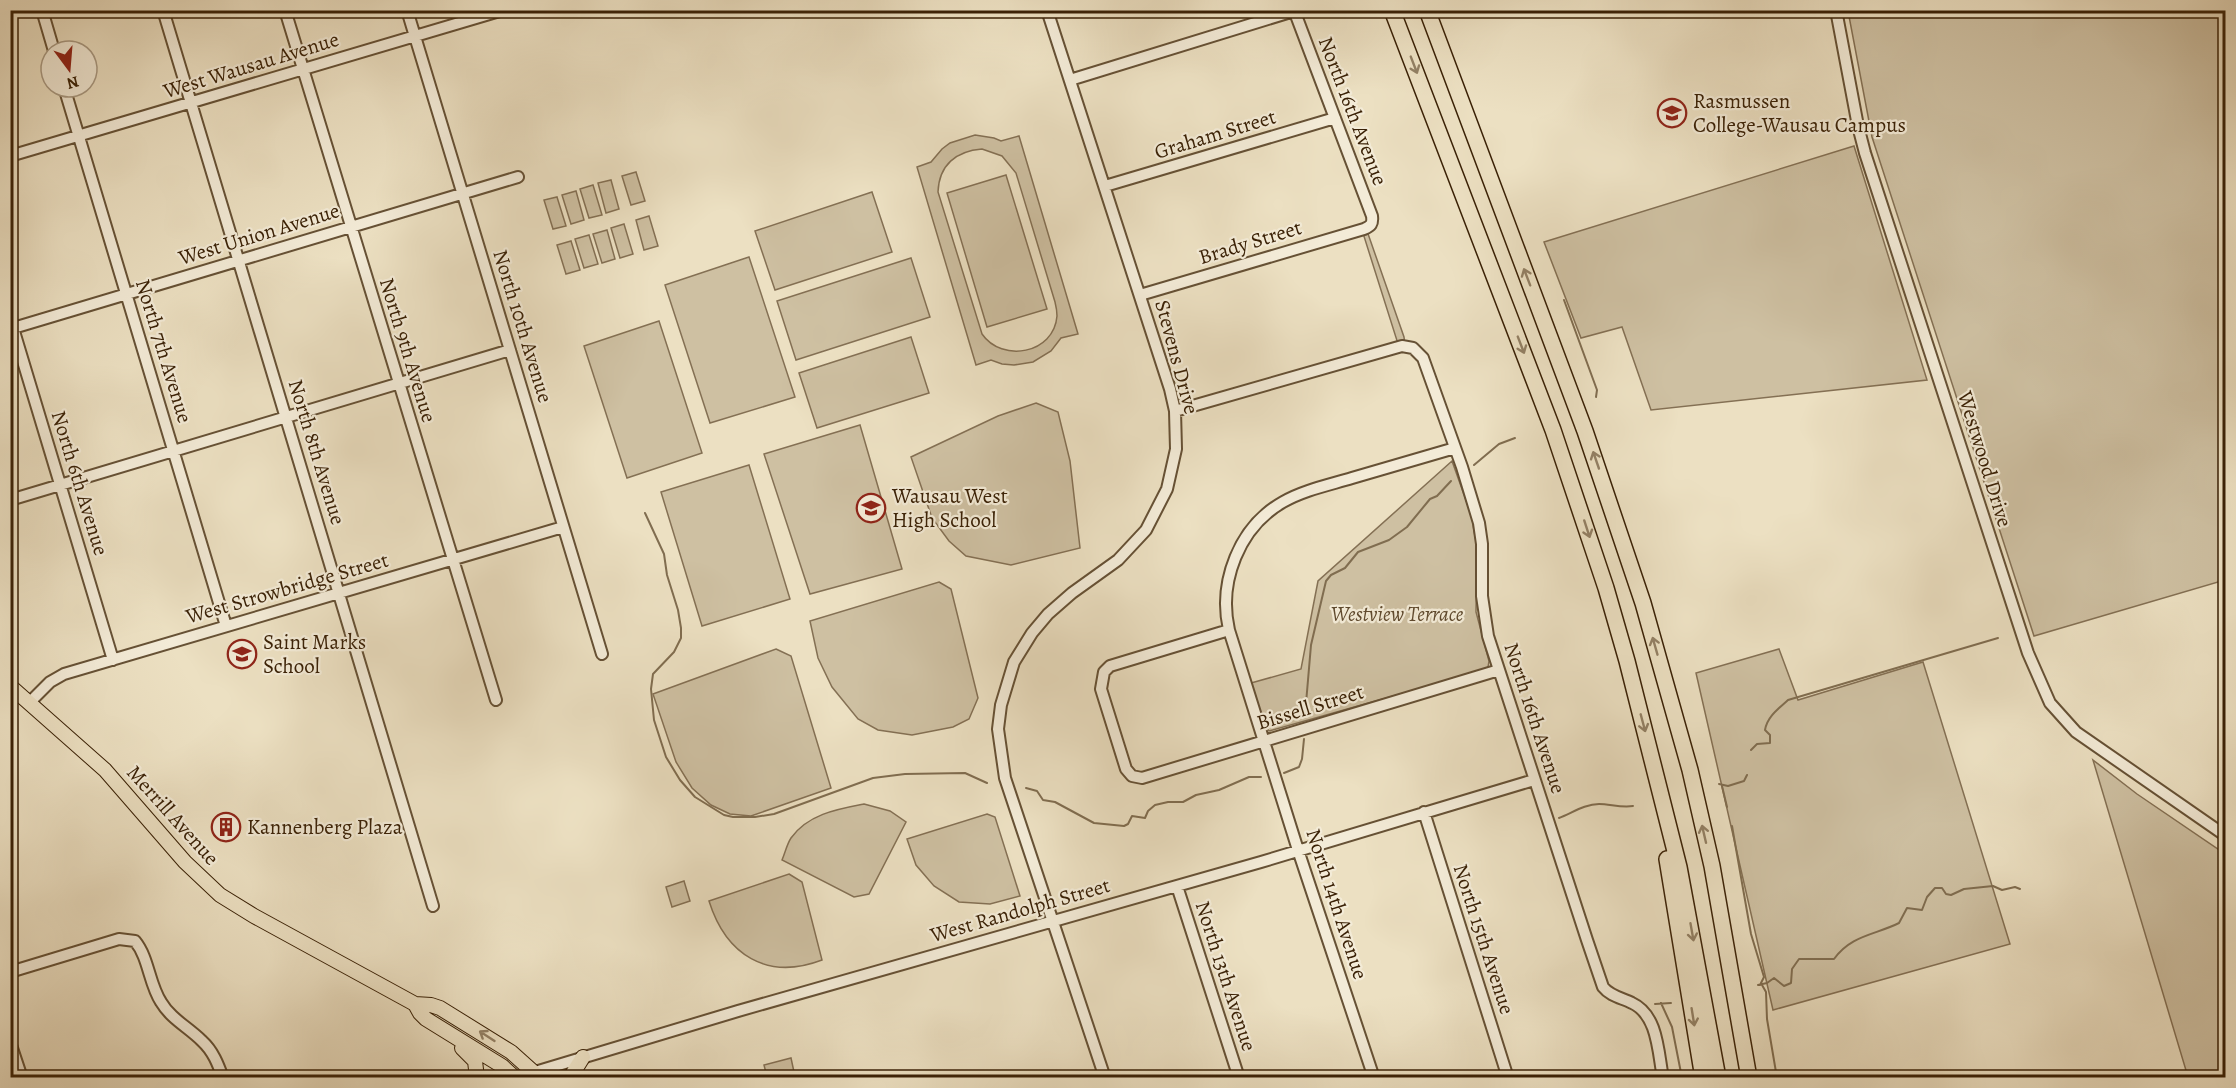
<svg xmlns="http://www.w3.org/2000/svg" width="2236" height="1088" font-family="Alegreya,serif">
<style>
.green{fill:#cec0a2;stroke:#847054;stroke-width:1.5;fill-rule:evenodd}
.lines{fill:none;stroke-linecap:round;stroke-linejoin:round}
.stream{stroke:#806d50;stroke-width:2}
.minor-casing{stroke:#665135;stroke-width:14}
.major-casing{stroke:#3a2106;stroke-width:16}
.highway-casing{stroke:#3a2106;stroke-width:18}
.minor{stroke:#f3ebd7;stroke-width:10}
.major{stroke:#ece0c2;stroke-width:14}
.highway{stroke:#ece0c2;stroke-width:15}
.oneway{stroke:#938064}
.labels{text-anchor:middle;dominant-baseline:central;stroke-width:4.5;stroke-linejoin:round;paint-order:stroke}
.street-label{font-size:21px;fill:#3a2106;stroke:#f3ebd7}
.poi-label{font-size:21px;fill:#3a2106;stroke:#f3ebd7;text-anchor:start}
.park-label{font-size:21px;font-style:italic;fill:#5f492d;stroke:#f3ebd7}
</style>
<rect width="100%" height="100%" fill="#ece0c2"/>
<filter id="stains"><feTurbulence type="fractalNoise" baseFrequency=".00333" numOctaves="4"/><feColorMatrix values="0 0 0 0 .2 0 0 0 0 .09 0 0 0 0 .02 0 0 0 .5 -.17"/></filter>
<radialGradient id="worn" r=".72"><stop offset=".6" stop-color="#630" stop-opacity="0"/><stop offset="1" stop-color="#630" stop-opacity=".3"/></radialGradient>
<!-- green -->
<path class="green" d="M1848 11H2225V580L2034 636 1872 137Z
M975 135 994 138 1001 141 1019 136 1078 334 1061 338 1051 351 1033 362 1014 365 1002 364 991 360 976 365 917 167 931 162 942 149 950 143ZM982 149 1002 156 1016 173 1055 302C1056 306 1057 312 1057 316 1054 354 1002 363 982 334L938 192C939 165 956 151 982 149Z
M1854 146 1927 380 1651 410 1622 327 1581 338 1544 242Z
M636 172 645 201 631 205 622 176Z
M1006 175 1047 309 987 327 947 193Z
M611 180 619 209 606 213 598 183Z
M593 185 602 215 589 218 580 189Z
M576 191 584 220 571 224 562 195Z
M872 192 892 252 775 290 755 231Z
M557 197 566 226 553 229 544 200Z
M649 216 658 246 644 250 636 220Z
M624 224 633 254 620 258 611 228Z
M1366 228 1404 337 1405 346 1399 347 1362 230Z
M607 230 615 259 602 263 593 234Z
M589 235 598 264 584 268 575 239Z
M571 241 580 270 566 274 557 245Z
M749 257 795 397 710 423 665 285Z
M911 258 930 317 796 360 777 301Z
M659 321 702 453 627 478 584 346Z
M911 337 929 393 817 428 799 373Z
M1036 403 1058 412 1070 461 1080 548 1011 565 966 556 949 541 932 518 911 457 998 416Z
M860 425 902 569 810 594 764 454Z
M1452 461 1472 517 1474 531 1477 546 1476 612 1489 661 1488 667 1482 671 1269 731 1265 726 1251 683 1301 669 1318 581Z
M749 465 790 599 702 626 661 492Z
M939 582 951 589 978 698 969 719 953 727 912 735 878 730 858 719 832 687 818 658 810 621Z
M776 649 791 656 831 788 751 816 730 814 711 805 692 788 676 762 653 694Z
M1779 649 1798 700 1923 662 2010 944 1773 1010 1696 673Z
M2093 760 2137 794 2225 854V1077H2188Z
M864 804 890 811 906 822 869 894 854 897 782 860C785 853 787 844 791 838 808 814 838 809 864 804Z
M987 814 995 817 1020 896 990 904 959 902 934 886 916 865 907 839Z
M789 874 802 882 822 960C767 981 726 955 709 901Z
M684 881 690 901 672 907 666 887Z
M791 1058 794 1072 767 1077 764 1065Z"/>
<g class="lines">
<!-- stream -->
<path class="stream" d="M1564 300 1597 390 1596 397
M1474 465 1499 444 1515 438
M645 513 664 554 667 575 678 610 681 628V638L674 652 653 674 651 689 654 720 666 757 680 780 695 797 724 815 733 817H755L774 814 873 778 905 774 965 773 987 783
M1305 715 1311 645 1326 581 1331 575 1345 568 1358 552 1389 540 1407 527 1430 499 1437 496 1451 481
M1751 750 1757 744 1770 743V735L1765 730C1767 717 1778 709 1788 700L1998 638
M1284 773 1299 767 1302 759 1304 739
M1719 784 1728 786 1744 781 1747 775
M1722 786 1727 807
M1026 788 1037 791 1043 800 1055 802 1094 823 1124 826 1128 824 1132 816 1145 818 1148 811 1155 805 1168 802H1183L1196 795 1219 790 1249 777H1261
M1559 818C1572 813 1585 804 1599 804 1610 804 1621 808 1633 806
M1732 826 1751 934 1764 977 1760 985
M1758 985 1767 983 1774 978 1784 986 1791 983 1792 969 1799 959H1834C1851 935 1875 935 1899 923L1907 908 1922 910 1927 897 1935 888H1942L1946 894 1951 895 1964 889 1993 886 2002 890 2015 887 2020 889
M1762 985 1766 992 1767 1019 1777 1078
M1661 1003 1672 1027 1682 1078
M1655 1004 1671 1003"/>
<!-- minor casing -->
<g class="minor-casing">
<path id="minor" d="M42 10 54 51
M163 10 433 906
M285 10 496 700
M407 10 602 654
M1047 10 1170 389 1175 411 1176 449 1167 489 1146 530 1118 560 1072 593 1048 614 1032 633 1014 662 1001 705 998 729 1005 778 1105 1078
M1836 10 1858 126 1865 153 2028 653 2050 703 2076 732 2226 836
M1070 80 1294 11
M64 87 226 626
M10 156 503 10
M1105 186 1335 118
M1140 295 1364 229C1371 226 1373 224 1372 216L1294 10
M10 318 113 660
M10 329 518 177
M1175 411 1402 346 1413 348 1423 358 1462 467 1479 523 1482 544V596L1488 636 1587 940 1603 987C1610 996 1622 998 1632 1003 1658 1015 1658 1052 1663 1078
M10 500 510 350
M1229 630 1110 666 1104 672 1101 689 1126 769 1132 776 1142 778 1499 670
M30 702 50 682 64 674 563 527
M1424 812 1508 1078
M1177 886 1239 1078
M10 972 119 939 135 941C149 958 149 984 161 1002 171 1019 188 1027 202 1041 213 1051 218 1064 223 1078
M10 1042 22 1078
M515 1078 738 1011 1261 862 1534 780
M1374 1078 1298 850 1229 630C1218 582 1239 527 1283 502 1304 490 1329 485 1352 478 1386 468 1420 458 1455 448"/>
</g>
<!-- major casing -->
<g class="major-casing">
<path id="major" d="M10 686 105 770 185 862 220 895 254 916 415 1004 431 1005 440 1008 511 1052 540 1078
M415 1004 420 1013 426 1019 502 1066 515 1078
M462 1048 475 1061 477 1078
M570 1078 583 1057"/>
</g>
<!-- highway casing -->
<g class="highway-casing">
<path id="highway" d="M1392 10 1553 430 1606 588 1627 661 1679 867 1718 1078
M1427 10 1585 431 1643 603 1690 770 1712 866 1749 1078
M1667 859 1703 1078"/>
</g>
<!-- minor -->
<use href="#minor" class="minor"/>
<!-- major -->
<use href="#major" class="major"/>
<!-- highway -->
<use href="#highway" class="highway"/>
</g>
<!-- one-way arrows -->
<defs><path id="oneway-shaft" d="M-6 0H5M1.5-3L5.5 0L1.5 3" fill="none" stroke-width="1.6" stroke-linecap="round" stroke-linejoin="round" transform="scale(1.5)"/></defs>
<g class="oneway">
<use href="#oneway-shaft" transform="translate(1414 65) rotate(69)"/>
<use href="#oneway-shaft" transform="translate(1527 277) rotate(-111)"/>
<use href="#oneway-shaft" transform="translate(1521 345) rotate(69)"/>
<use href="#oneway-shaft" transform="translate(1596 460) rotate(-109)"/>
<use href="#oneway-shaft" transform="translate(1587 529) rotate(72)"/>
<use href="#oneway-shaft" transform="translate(1655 646) rotate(-106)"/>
<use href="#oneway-shaft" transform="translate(1643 723) rotate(75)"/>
<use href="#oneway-shaft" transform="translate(1704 834) rotate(-103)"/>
<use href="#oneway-shaft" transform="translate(1692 932) rotate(80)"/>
<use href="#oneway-shaft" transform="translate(1693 1017) rotate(81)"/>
<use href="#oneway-shaft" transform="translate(487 1036) rotate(-147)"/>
</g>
<!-- icons -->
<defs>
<g id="university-ring" transform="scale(1.5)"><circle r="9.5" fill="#f3ebd7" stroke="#8f2418" stroke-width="1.5"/><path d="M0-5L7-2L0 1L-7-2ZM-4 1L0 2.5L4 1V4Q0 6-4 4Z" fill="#8f2418"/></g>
<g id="school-ring" transform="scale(1.5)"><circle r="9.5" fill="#f3ebd7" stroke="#8f2418" stroke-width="1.5"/><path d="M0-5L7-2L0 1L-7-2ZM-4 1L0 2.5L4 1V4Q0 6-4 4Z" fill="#8f2418"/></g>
<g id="building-ring" transform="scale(1.5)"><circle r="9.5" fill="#f3ebd7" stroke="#8f2418" stroke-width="1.5"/><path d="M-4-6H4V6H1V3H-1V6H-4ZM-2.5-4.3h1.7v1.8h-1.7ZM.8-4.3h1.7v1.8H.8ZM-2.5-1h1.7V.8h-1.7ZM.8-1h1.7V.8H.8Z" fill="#8f2418"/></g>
</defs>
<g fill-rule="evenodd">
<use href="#university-ring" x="1672" y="113"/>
<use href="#school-ring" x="871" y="508"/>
<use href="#school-ring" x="242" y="654"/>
<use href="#building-ring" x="226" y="827"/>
</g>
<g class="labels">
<!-- street labels -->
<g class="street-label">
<text transform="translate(251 65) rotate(-17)">West Wausau Avenue</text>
<text transform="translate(1353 111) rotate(69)">North 16th Avenue</text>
<text transform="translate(1215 134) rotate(-17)">Graham Street</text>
<text transform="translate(259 234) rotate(-17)">West Union Avenue</text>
<text transform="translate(1250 242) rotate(-17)">Brady Street</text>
<text transform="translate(523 326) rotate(73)">North 10th Avenue</text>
<text transform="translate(408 350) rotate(73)">North 9th Avenue</text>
<text transform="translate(164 351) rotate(73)">North 7th Avenue</text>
<text transform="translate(1177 357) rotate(75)">Stevens Drive</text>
<text transform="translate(317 452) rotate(73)">North 8th Avenue</text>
<text transform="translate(1985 459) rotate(73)">Westwood Drive</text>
<text transform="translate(80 483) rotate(73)">North 6th Avenue</text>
<text transform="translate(287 588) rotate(-16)">West Strowbridge Street</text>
<text transform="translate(1310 707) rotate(-17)">Bissell Street</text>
<text transform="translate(1535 718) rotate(72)">North 16th Avenue</text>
<text transform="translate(173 815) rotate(48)">Merrill Avenue</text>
<text transform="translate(1337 904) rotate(72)">North 14th Avenue</text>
<text transform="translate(1020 910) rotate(-16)">West Randolph Street</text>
<text transform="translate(1484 939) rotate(72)">North 15th Avenue</text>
<text transform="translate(1226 976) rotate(72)">North 13th Avenue</text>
</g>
<!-- poi labels -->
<g class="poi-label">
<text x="1693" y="101">Rasmussen<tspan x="1693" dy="24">College-Wausau Campus</tspan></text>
<text x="892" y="496">Wausau West<tspan x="892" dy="24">High School</tspan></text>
<text x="263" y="642">Saint Marks<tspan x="263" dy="24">School</tspan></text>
<text x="247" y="827">Kannenberg Plaza</text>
</g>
<!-- park labels -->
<g class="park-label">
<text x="1397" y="614">Westview Terrace</text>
</g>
</g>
<!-- margin -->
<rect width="2236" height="1088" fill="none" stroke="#ece0c2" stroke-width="36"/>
<rect x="12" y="12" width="2212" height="1064" fill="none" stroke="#3a2106" stroke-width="3"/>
<rect x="18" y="18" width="2200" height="1052" fill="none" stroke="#3a2106" stroke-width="1.5"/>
<!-- north arrow -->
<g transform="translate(69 69) rotate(164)"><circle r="28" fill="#f3ebd7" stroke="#a99a83" stroke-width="1.5"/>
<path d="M0-4.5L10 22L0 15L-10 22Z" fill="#8f2418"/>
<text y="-9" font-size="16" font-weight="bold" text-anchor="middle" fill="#3a2106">N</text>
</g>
<rect width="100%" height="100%" filter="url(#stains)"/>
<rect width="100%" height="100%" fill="url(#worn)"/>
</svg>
